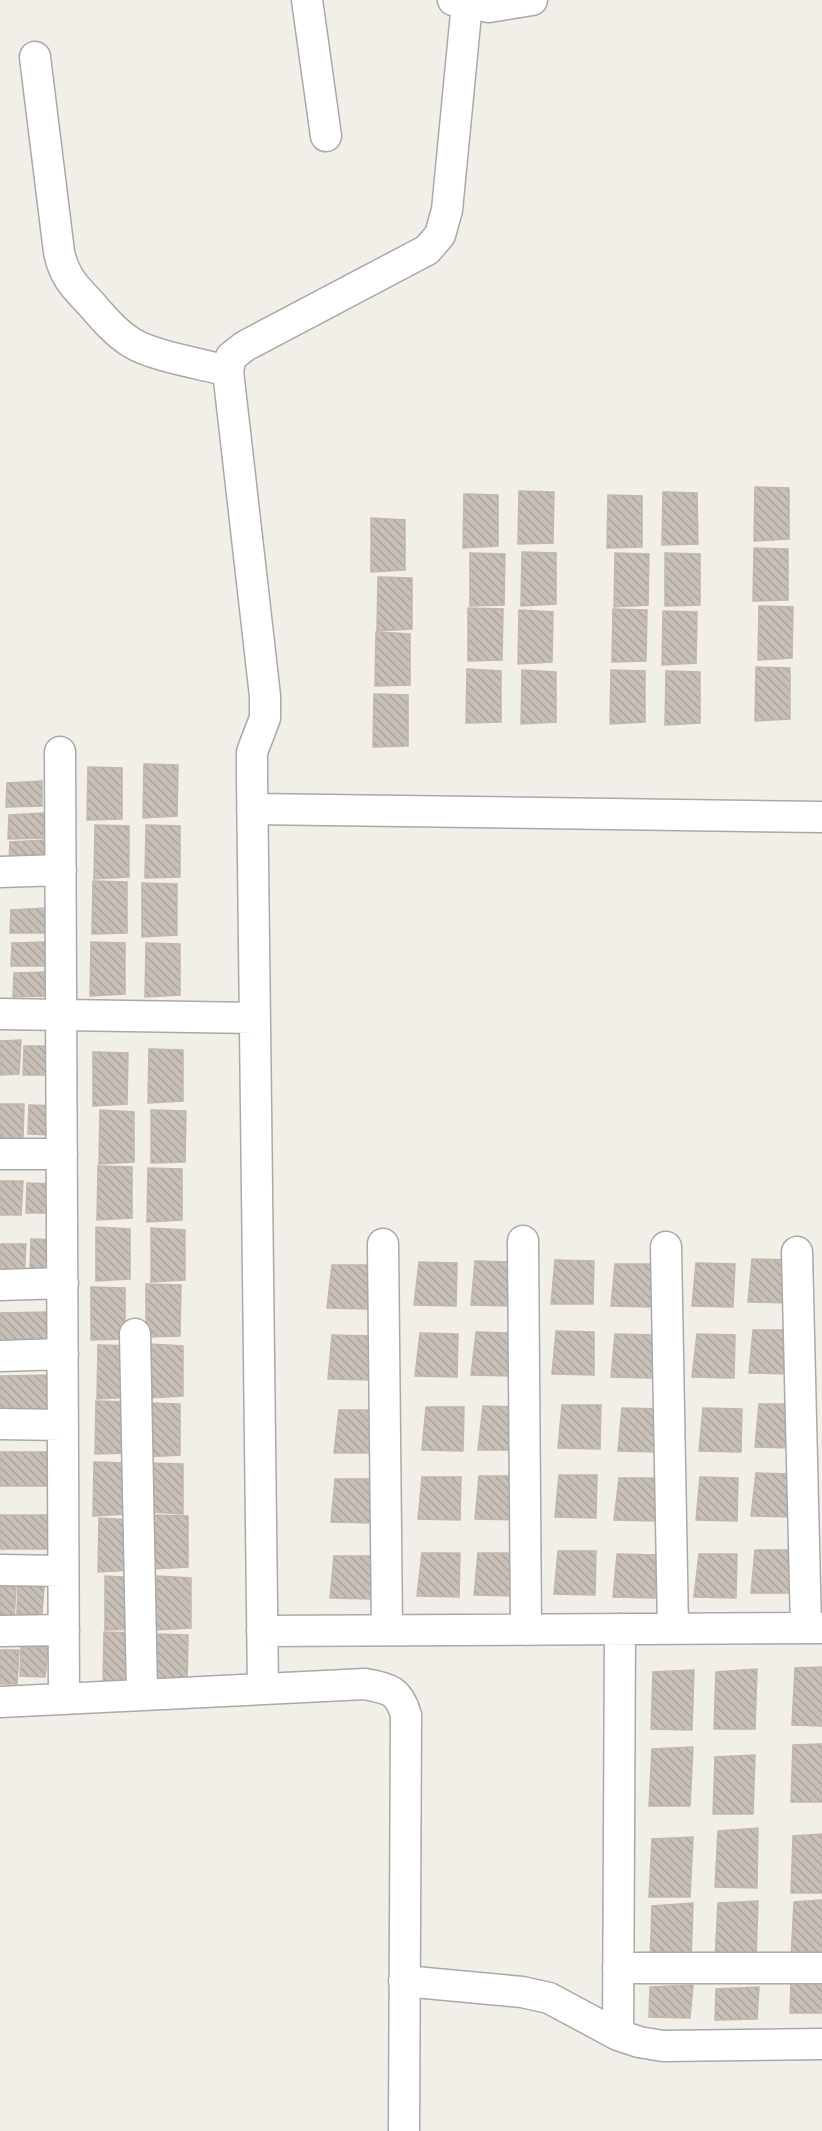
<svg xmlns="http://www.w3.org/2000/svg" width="822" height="2131" font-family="Barlow,sans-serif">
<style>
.building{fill:url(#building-back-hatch);stroke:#c4b6ab;stroke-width:1.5}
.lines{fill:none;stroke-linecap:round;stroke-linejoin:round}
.street-casing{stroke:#a9a9a9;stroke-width:33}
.street{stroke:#fff;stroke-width:30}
</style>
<defs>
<pattern id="building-back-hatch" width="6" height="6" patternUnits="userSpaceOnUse" patternTransform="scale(1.5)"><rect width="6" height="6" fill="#c7bfb8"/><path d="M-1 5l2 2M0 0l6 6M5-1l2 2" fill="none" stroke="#aba49e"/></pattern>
</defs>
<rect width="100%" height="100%" fill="#f2efe9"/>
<!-- building -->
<path class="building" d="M755 487 789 488V539L754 541Z
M519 491 554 492 553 543 518 544Z
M663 492 697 493 698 544 662 545Z
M464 494 498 495V546L463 548Z
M608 495 642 496V547L607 548Z
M371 518 405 520V570L371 572Z
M754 548 788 549V600L753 601Z
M522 552 556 553V604L521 606Z
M470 553 505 554 504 605 470 606Z
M615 553 649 554 648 605 614 607Z
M665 553 700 554V605L665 606Z
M378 577 412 578V629L377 631Z
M759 606 793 607 792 658 758 660Z
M468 608 503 609 502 660 468 661Z
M613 609 647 610 646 661 612 662Z
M519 610 553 612 552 662 518 664Z
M663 611 697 612 696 663 662 665Z
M376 632 410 634V685L375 686Z
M756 667 790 668V719L755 721Z
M467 669 501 671V722L466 723Z
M522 670 556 672V722L521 724Z
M611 670 645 671V722L610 724Z
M666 671 700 672V723L665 725Z
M374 694 408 695V746L373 747Z
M144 764 178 765 177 816 143 818Z
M88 767 122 768V819L87 820Z
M42 781V806L6 807 7 783Z
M44 813 43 838 8 839 9 815Z
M95 825 129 826V877L94 879Z
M146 825 180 826V877L145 878Z
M45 840 44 864 9 865 10 842Z
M93 881 127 882V933L92 934Z
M142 883 177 884V935L142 937Z
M46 908V933H10L11 910Z
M47 942 46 966H11L12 943Z
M91 942 125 943V994L90 996Z
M146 943 180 944V995L145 997Z
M49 972 48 996 13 997 14 973Z
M21 1040 19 1074 0 1075V1041Z
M24 1046H50L48 1075H23Z
M149 1049 183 1050V1101L148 1103Z
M93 1052 128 1053 127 1104 93 1106Z
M0 1104H24L23 1137 0 1138Z
M29 1105 55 1106 53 1135 28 1134Z
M100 1110 134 1112V1162L99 1164Z
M151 1110 186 1111 185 1162 151 1163Z
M98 1166 132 1167V1218L97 1220Z
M148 1168 182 1169V1220L147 1222Z
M0 1181H23L21 1215H0Z
M27 1183 53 1184 51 1213H26Z
M96 1227 130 1229V1279L96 1281Z
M151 1228 185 1230V1280L151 1282Z
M31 1239 57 1240 55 1269 30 1268Z
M0 1244H26L24 1278H0Z
M752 1259 791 1260 790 1303 748 1302Z
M555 1260 594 1261 593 1304H551Z
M475 1261 514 1262 513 1306 471 1305Z
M419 1262 457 1263 456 1306 414 1305Z
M696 1263 735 1264 733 1307 692 1306Z
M615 1264H653L652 1307 611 1306Z
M332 1265H370L369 1309 327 1308Z
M146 1284 181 1285 180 1336 146 1337Z
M91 1287 125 1288V1339L91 1340Z
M47 1312 46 1347H0V1313Z
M753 1330H792L791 1374 749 1373Z
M556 1331 594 1332V1375L552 1374Z
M476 1332 514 1333V1376L471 1375Z
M420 1333 458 1334 457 1377 415 1376Z
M615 1334 654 1335 653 1378 611 1377Z
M697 1334 735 1335 734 1378 692 1377Z
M332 1335 371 1336 370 1380 328 1379Z
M149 1344 183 1346V1396L148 1398Z
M98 1345 132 1346V1397L97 1399Z
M51 1375 49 1409 0 1410V1376Z
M96 1401 130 1402V1453L95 1454Z
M146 1403 180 1404V1455L145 1457Z
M759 1404H798L797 1448 755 1447Z
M562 1405H601L600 1449 558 1448Z
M483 1406 521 1407 520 1450H478Z
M426 1407H464L463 1451 422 1450Z
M622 1408 661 1409 660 1452 618 1451Z
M703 1408 742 1409 741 1452 699 1451Z
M339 1410H377L376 1453H334Z
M0 1452H54L53 1486H0Z
M94 1462 128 1463V1514L93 1516Z
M149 1463 183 1464V1514L153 1512Z
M756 1473 794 1474 793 1517 751 1516Z
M559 1475H597L596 1518 555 1517Z
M479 1476H518L517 1520 475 1519Z
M422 1477H461L460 1520 418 1519Z
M700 1477 738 1478 737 1521 696 1520Z
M619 1478H657L656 1521 614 1520Z
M335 1479H374L373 1523 331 1522Z
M0 1515H58L56 1549H0Z
M154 1515 188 1516V1567L154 1569Z
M99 1518 133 1520V1570L98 1572Z
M755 1550H794L793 1593H751Z
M558 1551H596L595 1595 554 1594Z
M422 1553H460L459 1597 417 1596Z
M478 1553H517L516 1596 474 1595Z
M617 1554 656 1555 655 1598 613 1597Z
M699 1554H737L736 1598 694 1597Z
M334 1556H373L372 1599 330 1598Z
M105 1576 140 1578 139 1629 105 1630Z
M157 1576 191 1578V1628L156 1630Z
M18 1585 44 1586 42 1614H17Z
M0 1587H16L14 1621 0 1622Z
M104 1632 138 1633 137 1684 103 1686Z
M153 1634 188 1635 187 1686 153 1688Z
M21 1647 48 1648 45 1677 20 1676Z
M0 1650H19L17 1684H0Z
M822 1667V1726L792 1725 795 1668Z
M757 1669 755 1729H714L716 1672Z
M694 1670 692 1730 651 1729 653 1672Z
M822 1744V1802H791L793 1745Z
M693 1747 690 1806H649L652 1749Z
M755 1755 753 1814H713L715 1757Z
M758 1828 757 1888 715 1887 718 1831Z
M822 1834V1893H791L793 1836Z
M693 1837 690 1897H649L652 1839Z
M822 1900V1959H791L794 1902Z
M758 1901 756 1960H715L718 1903Z
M693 1903 691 1963H650L652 1906Z
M822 1981V2013H790L791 1983Z
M693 1985 690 2018 649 2017 650 1987Z
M759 1987 757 2019 715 2020 716 1989Z"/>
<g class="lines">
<!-- street casing -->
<g class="street-casing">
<path id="street" d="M307 0 326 136
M453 0 489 7 532 0
M35 57 59 252C64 277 75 287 92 305 104 319 116 333 132 343 153 356 202 364 228 371
M60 752 64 1699
M252 809 822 817
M0 872 61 870
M0 1014 255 1018
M0 1154H62
M523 1241 526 1630
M383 1244 387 1630
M666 1247 673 1629
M797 1252 806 1628
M0 1285 63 1283
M135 1334 142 1694
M0 1356 63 1354
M0 1424 63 1425
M0 1570 63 1571
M0 1631 64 1630
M262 1631 822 1628
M263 1689 252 777V752L265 718V696L228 371 231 357 245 346 427 250 440 235 447 210 467 3
M0 1702 365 1684C389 1689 398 1689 406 1715L404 2131
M618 1968H822
M404 1981 522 1992 549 1998 618 2035 639 2042 663 2046 822 2044
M618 2035 620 1629"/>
</g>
<!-- street -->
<use href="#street" class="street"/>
</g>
</svg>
